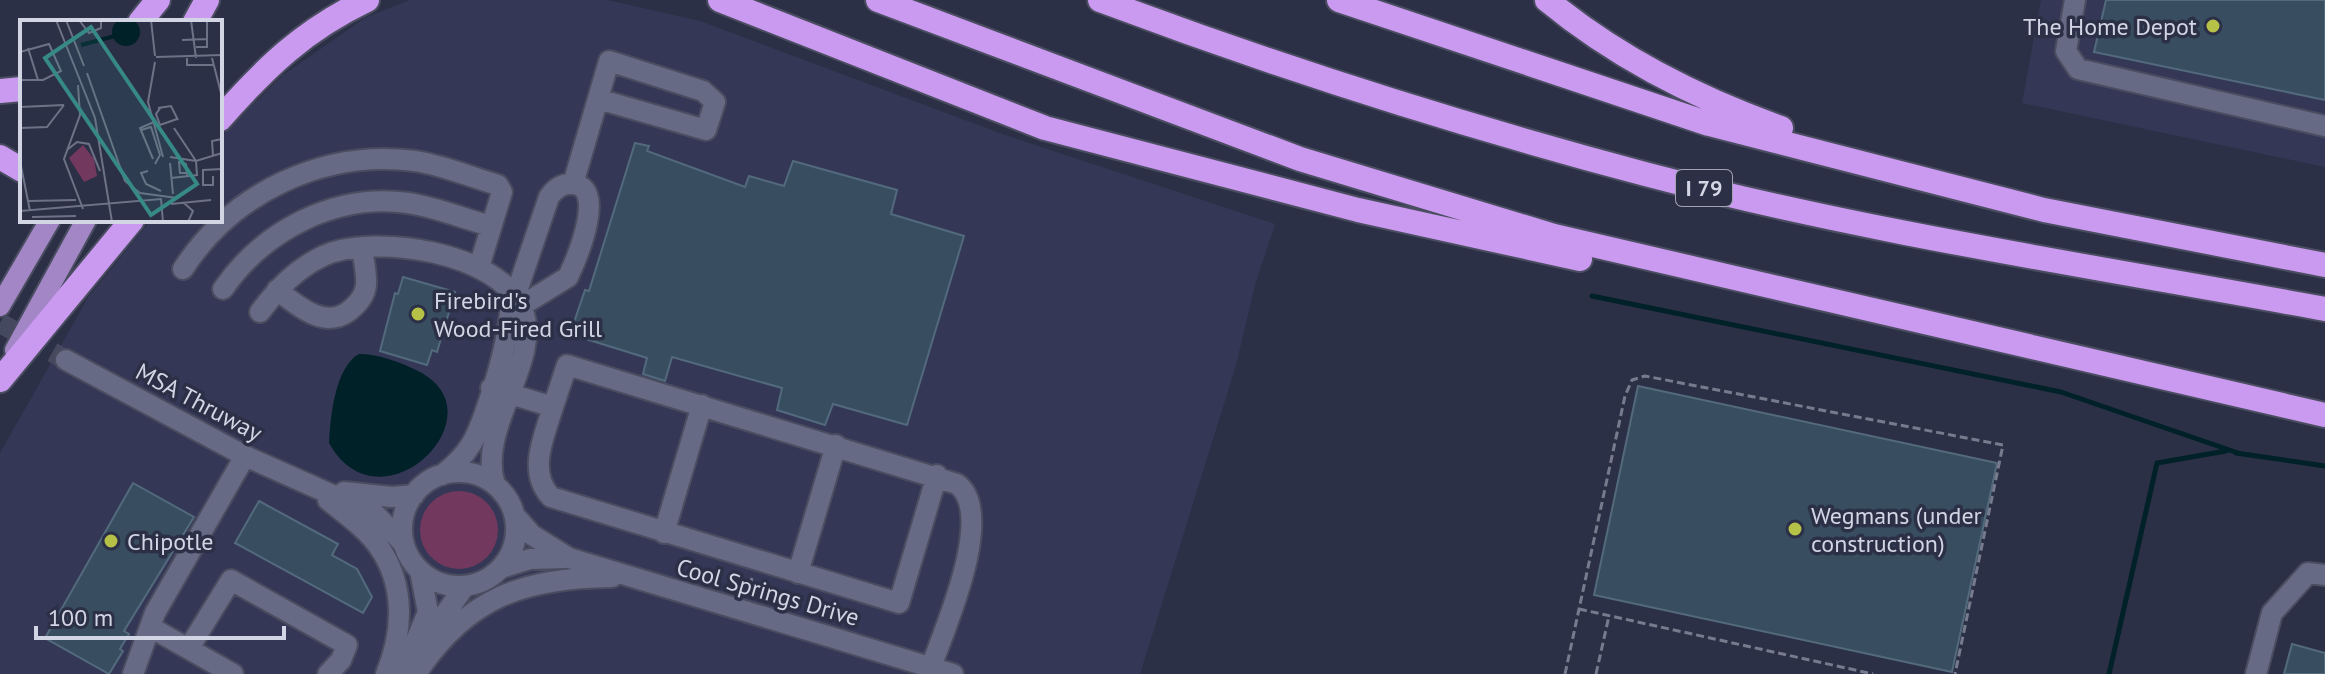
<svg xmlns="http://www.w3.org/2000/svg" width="2325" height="674" font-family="'PT Sans',sans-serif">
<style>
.built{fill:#343856}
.green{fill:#72385e}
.water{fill:#002127}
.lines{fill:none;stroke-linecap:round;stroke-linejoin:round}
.stream{stroke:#002127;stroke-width:5}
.building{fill:#384e60;stroke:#536a7d;stroke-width:2}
.minor-tunnel{stroke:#45495f;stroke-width:20;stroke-dasharray:20 10;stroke-linecap:butt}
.minor-casing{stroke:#4a4d60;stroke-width:24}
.major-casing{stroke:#4a4d60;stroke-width:24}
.highway-casing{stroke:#4a4d60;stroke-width:28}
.path{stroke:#777b8e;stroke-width:3;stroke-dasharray:8 4;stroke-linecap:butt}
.minor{stroke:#666a84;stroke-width:20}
.major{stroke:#a286c5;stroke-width:20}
.highway{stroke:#ca99f0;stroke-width:24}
.poi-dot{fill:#b6c148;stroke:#2c3047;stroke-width:3}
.labels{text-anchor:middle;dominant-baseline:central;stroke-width:7;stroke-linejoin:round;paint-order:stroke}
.shield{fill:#2c3047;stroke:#a0a4b5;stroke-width:2}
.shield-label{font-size:22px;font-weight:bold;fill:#d2d5e4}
.poi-label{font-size:24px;fill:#d2d5e4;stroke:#2c3047;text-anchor:start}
.street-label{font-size:24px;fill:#d2d5e4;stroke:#2c3047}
.inset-river{fill:none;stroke:#002127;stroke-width:4}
.inset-road{fill:none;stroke:#6e7286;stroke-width:2}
.view{fill:#368986;fill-opacity:0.15;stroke:#368986;stroke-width:4}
.inset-edge{fill:none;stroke:#d2d5e4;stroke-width:4}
</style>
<rect width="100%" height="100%" fill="#2c3047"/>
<!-- built -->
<path class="built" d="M410 0H607L700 21 1005 135 1275 224 1255 285 1236 365 1140 674H0V453L89 296 151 220H220V138L283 75 365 18Z
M2041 0H2325V167L2022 103Z"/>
<!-- green -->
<path class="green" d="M420 530a39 39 0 1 1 78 0a39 39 0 1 1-78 0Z"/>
<!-- water -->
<path class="water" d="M359 354C379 354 400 362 418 371 504 414 380 535 329 443 330 418 335 367 359 354Z"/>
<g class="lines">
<!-- stream -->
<path class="stream" d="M1592 296 2061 392 2238 453
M2236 453 2325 466
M2109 674 2157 463 2226 451"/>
</g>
<!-- building -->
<path class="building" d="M2106 0H2325V100L2094 52Z
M635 143 649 146 647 151 745 187 749 176 784 186 793 161 897 190 891 214 964 236 907 425 833 404 825 425 777 410 782 388 672 357 665 381 643 374 647 358 570 334 585 290 589 291Z
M403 277 455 292 437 352 432 350 427 365 380 351 395 293 398 294Z
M1638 386 1997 463 1952 672 1594 595Z
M133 483 194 517 124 631 129 634 120 649 123 651 109 674 45 638Z
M259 501 338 544 332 555 357 569 372 597 363 613 235 543Z
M2292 644 2325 653V674H2284Z"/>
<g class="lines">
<!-- minor-tunnel -->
<path class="minor-tunnel" d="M0 323 66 360"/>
<!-- minor casing -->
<g class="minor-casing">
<path id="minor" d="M2075 0 2066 51 2078 69 2325 126
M573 184 609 61 703 91 715 102 706 130 598 99
M183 269C233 192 324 149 415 161 442 165 471 177 498 185L502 192 479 267
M223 289C264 230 335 193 408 203 436 207 464 219 491 226
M277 290C297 305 324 330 349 311 358 304 365 296 366 285 367 273 363 258 362 247
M515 297 549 197C554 190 560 184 570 184 609 183 577 258 568 277L521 306
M260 312C278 288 296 269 323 256 374 233 498 252 522 308 544 361 476 426 495 485
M66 360 245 456 375 514 404 544
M491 388 553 407C544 437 527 472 551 497L899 603 937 475
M553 407 567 365 957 484C996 513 945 628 931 667
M402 529a57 57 0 1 1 114 0a57 57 0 1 1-114 0Z
M442 475C454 466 464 456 472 443 486 419 517 319 509 294
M344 492 392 497 414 495
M328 500C345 514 367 529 379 547 406 586 403 633 386 674
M515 516 532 535 569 558 953 674
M664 533 702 405
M501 568 530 559 565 558
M798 573 836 445
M150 627 233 674
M430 635 465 586
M189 648 231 580 347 645 341 660 328 674
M133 674 155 613 245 456
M402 674 428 612 420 571
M416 674C467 597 523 578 612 577
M2256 674 2272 613 2308 573 2325 575"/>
</g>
<!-- major casing -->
<g class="major-casing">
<path id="major" d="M0 306 50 220
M15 350 86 220"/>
</g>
<!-- highway casing -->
<g class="highway-casing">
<path id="highway" d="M720 0 1045 128 1358 210 1580 259
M878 0 1300 159 1554 236 2325 415
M1100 0C1278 67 1461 125 1645 174 1868 233 2098 267 2325 309
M1339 0 1709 124 2044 210 2325 265
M1547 0C1616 57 1697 98 1781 128
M140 22 158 0
M195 22 207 0
M0 91 22 89
M220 119C266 67 304 30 367 0
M0 157 22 170
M0 380 132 220"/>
</g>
<!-- path -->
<path class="path" d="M747 594 752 578
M1579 609 1873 674
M1565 674 1625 396 1632 380 1645 376 2003 445 1955 674
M1596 674 1609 616"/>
<!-- minor -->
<use href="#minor" class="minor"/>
<!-- major -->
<use href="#major" class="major"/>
<!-- highway -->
<use href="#highway" class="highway"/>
</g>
<!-- markers -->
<g class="poi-dot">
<circle cx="2213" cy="26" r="8"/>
<circle cx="418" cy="314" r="8"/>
<circle cx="1795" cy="529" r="8"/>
<circle cx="111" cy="541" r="8"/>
</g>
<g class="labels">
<!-- shield labels -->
<rect class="shield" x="1676" y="170" width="56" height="36" rx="6"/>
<g class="shield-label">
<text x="1704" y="188">I 79</text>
</g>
<!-- poi labels -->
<g class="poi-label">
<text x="2197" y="26" text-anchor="end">The Home Depot</text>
<text x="434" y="300">Firebird's<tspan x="434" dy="28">Wood-Fired Grill</tspan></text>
<text x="1811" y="515">Wegmans (under<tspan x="1811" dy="28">construction)</tspan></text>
<text x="127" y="541">Chipotle</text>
</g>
<!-- street labels -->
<g class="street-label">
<text transform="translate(199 402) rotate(28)">MSA Thruway</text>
<text transform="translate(768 592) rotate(16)">Cool Springs Drive</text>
</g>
</g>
<!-- overview -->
<g transform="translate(20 20)">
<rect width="202" height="202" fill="#2c3047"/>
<path d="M63 125 74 139 77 156 64 162 49 138Z" fill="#72385e"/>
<path d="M92 12a14 14 0 1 1 28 0a14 14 0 1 1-28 0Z" fill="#002127"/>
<path class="inset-river" d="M61 25 95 16"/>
<path class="inset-road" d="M36 0 75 98 92 202M46 0 64 46M59 0 69 13 81 8V0M131 0 135 36M171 0 176 38M162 20 187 19M176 27H187V0M8 28 18 60M0 32 29 24 41 51 23 60H0M136 37 202 35M167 38V45H194M192 38 202 77M135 42 128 82 143 137M67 53 105 161 120 173 157 178M58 65 60 95 44 139 63 189M0 87 44 85M141 87 136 94 140 105 157 99M138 88 151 86 158 100M0 108 27 107 44 85M154 108 176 141 177 155M121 110 131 107 140 135 135 144M47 130 57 122 69 124 80 151M193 135 192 121 202 119M150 137 176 141 202 133M133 139 120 108 134 102M0 141 10 191M150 143 153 174M128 151 121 153 126 164 141 171M166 153H160L159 142 166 144 167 156M193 156V165H183V150L202 149M151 158 178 155M8 181 56 180M164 183 173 191 168 202M151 184 191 180M0 191 141 179 143 202M12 197 56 196"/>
<path class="view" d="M71 7 177 164 131 195 25 38Z"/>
<rect width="202" height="202" class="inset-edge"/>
</g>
<!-- scale -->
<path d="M36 626v12h248v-12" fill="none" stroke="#d2d5e4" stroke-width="4"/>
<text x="48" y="626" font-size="24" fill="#d2d5e4" stroke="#2c3047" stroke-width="6" paint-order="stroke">100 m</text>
</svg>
